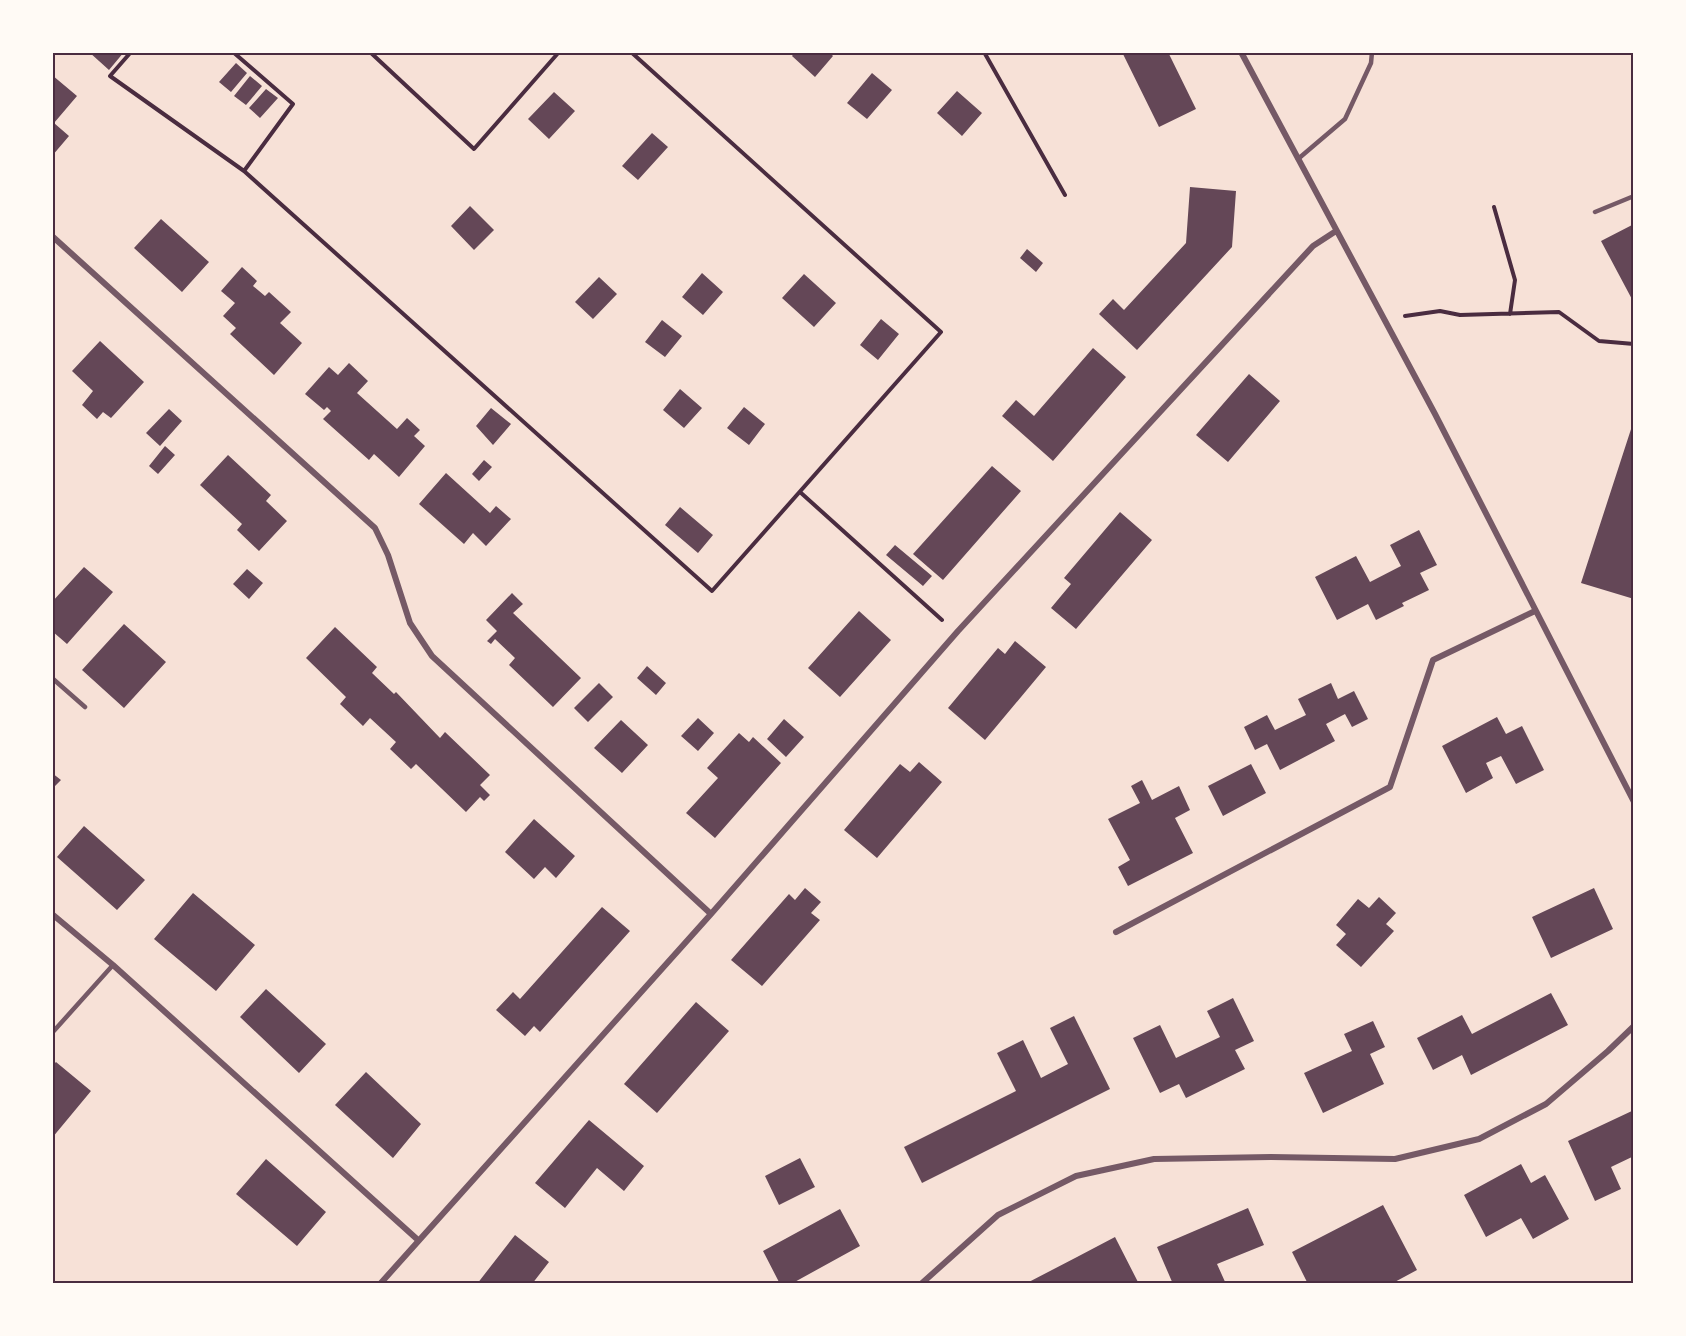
<svg xmlns="http://www.w3.org/2000/svg" width="1686" height="1336" font-family="Karla,sans-serif">
<style>
.building{fill:#644757}
.lines{fill:none;stroke-linecap:round;stroke-linejoin:round}
.path{stroke:#4a2c40;stroke-width:4}
.service{stroke:#755966;stroke-width:4.5}
.minor{stroke:#755966;stroke-width:6}
.neatline{fill:none;stroke:#4a2c40;stroke-width:2}
</style>
<rect width="100%" height="100%" fill="#f7e1d7"/>
<!-- building -->
<path class="building" d="M89 52H124L109 70Z
M795 52H829L833 56 815 77 792 56Z
M1122 52H1168L1196 109 1159 127Z
M236 63 247 73 231 92 219 82Z
M872 73 892 90 867 119 847 103Z
M52 75 77 96 54 123 69 136 52 156Z
M250 76 262 86 246 105 234 96Z
M266 89 278 98 260 118 249 108Z
M957 91 982 113 962 136 937 113Z
M554 92 575 111 549 139 528 119Z
M652 133 668 147 638 180 622 166Z
M1190 187 1236 191 1232 247 1137 350 1099 314 1113 299 1124 310 1186 243Z
M470 206 494 230 474 250 451 226Z
M161 219 209 262 182 292 134 248Z
M1634 224V303L1601 241Z
M1027 249 1043 263 1036 272 1020 258Z
M242 267 257 281 253 286 265 296 269 292 291 312 280 323 302 343 274 375 230 334 236 328 223 316 235 303 221 291Z
M702 273 723 292 703 315 682 297Z
M804 274 836 303 814 327 782 298Z
M599 277 617 294 593 319 575 302Z
M881 319 899 334 878 360 860 345Z
M662 320 682 336 665 357 645 342Z
M100 341 144 382 111 418 103 412 97 419 82 405 93 391 72 371Z
M1093 348 1126 377 1053 461 1002 416 1016 400 1034 416Z
M349 363 368 381 357 393 397 429 407 418 420 430 414 436 425 446 399 477 374 454 369 460 323 419 331 411 327 407 324 410 305 394 329 367 338 375Z
M1249 374 1280 401 1228 462 1196 435Z
M680 389 702 408 684 428 663 410Z
M744 407 765 424 749 445 727 428Z
M491 408 511 424 493 445 476 426Z
M169 409 182 421 160 446 146 433Z
M1633 423H1634V599L1581 583Z
M165 446 175 455 158 474 149 466Z
M228 455 271 495 266 501 287 521 259 551 237 530 242 524 200 485Z
M484 460 492 467 479 481 472 474Z
M992 466 1021 491 943 580 913 554Z
M446 473 490 513 496 506 511 519 486 546 473 533 464 544 419 504Z
M680 507 713 535 698 553 665 525Z
M1120 512 1152 540 1076 629 1051 608 1071 584 1064 578Z
M1419 530 1437 565 1420 573 1429 590 1402 603 1404 606 1376 620 1368 604 1337 620 1315 577 1356 556 1370 582 1401 566 1390 545Z
M895 545 932 576 923 586 886 555Z
M84 567 113 592 67 644 52 631V602Z
M247 569 263 583 249 599 233 584Z
M512 593 523 604 513 613 581 678 553 707 509 665 515 658 495 639 491 644 487 641 497 631 486 620Z
M859 611 891 640 840 697 808 668Z
M124 624 166 662 124 708 82 670Z
M335 627 377 667 372 673 394 694 396 692 440 738 445 732 490 775 480 785 490 795 484 801 480 797 466 812 416 764 411 769 390 749 396 742 370 718 363 726 340 704 346 697 306 658Z
M1015 641 1046 667 985 740 948 708 998 648 1005 654Z
M647 666 666 683 656 695 637 678Z
M599 683 613 697 588 722 574 708Z
M1331 683 1338 699 1354 691 1368 719 1352 727 1345 714 1326 724 1335 741 1280 770 1267 744 1255 750 1244 727 1267 715 1275 730 1306 715 1298 699Z
M1497 717 1506 734 1522 726 1544 770 1516 784 1501 756 1486 763 1493 778 1466 793 1442 746Z
M698 718 714 733 698 751 681 736Z
M784 719 804 737 786 757 767 739Z
M621 720 648 745 622 773 594 748Z
M739 733 749 742 753 737 781 763 715 838 686 813 718 778 707 768Z
M919 762 942 782 877 858 844 830 900 764 910 772Z
M1251 764 1266 793 1223 816 1208 786Z
M52 773 61 780 52 789Z
M1142 780 1152 800 1179 786 1190 810 1175 818 1193 853 1128 886 1118 867 1130 860 1108 819 1140 803 1131 786Z
M534 819 575 856 556 878 545 867 534 879 505 852Z
M84 826 145 880 117 910 57 857Z
M805 888 821 902 811 913 820 920 762 986 731 960 789 894 795 900Z
M1594 888 1613 929 1551 958 1532 917Z
M193 893 255 945 216 991 154 939Z
M1379 897 1396 913 1386 924 1394 931 1361 967 1336 945 1346 934 1336 925 1358 899 1369 908Z
M602 907 630 931 540 1032 534 1026 525 1036 496 1010 513 992 520 999Z
M266 989 326 1044 299 1073 240 1017Z
M1551 993 1568 1025 1471 1075 1462 1055 1433 1070 1417 1038 1462 1015 1472 1034Z
M1233 998 1254 1041 1235 1050 1245 1069 1186 1098 1179 1084 1160 1093 1133 1038 1160 1025 1176 1058 1220 1037 1207 1011Z
M696 1002 729 1031 657 1113 624 1084Z
M1074 1016 1110 1089 922 1183 904 1147 1016 1091 997 1053 1023 1040 1041 1078 1068 1064 1050 1028Z
M1373 1021 1385 1047 1370 1054 1384 1084 1323 1113 1304 1073 1352 1051 1344 1034Z
M56 1062 91 1091 52 1138V1066Z
M366 1072 421 1124 393 1158 335 1105Z
M1634 1110V1156L1611 1167 1621 1189 1595 1201 1568 1141Z
M589 1120 644 1166 624 1191 597 1168 565 1208 535 1183Z
M800 1158 815 1187 779 1205 765 1176Z
M266 1159 326 1212 297 1246 236 1194Z
M1521 1164 1531 1183 1545 1175 1569 1219 1533 1239 1521 1218 1486 1237 1464 1195Z
M1383 1205 1417 1270 1391 1284H1308L1292 1252Z
M1248 1208 1264 1245 1217 1264 1226 1284H1173L1157 1247Z
M840 1209 860 1246 791 1284H780L763 1251Z
M515 1235 549 1262 532 1284H477Z
M1115 1237 1139 1284H1025L1077 1257Z"/>
<g class="lines">
<!-- path -->
<path class="path" d="M131 52 110 76 244 171 712 591 941 332 631 52
M233 52 293 104 244 171
M370 52 474 149 559 52
M984 52 1065 195
M1494 207 1515 280 1510 314
M1405 316 1440 311 1460 315 1559 312 1599 341 1634 344
M800 492 942 620"/>
<!-- service -->
<path class="service" d="M1298 159 1345 119 1371 63 1372 52
M1595 212 1634 196
M52 678 85 707
M52 1033 113 965"/>
<!-- minor -->
<path class="minor" d="M1241 52 1435 414 1634 802
M52 236 375 528 388 555 410 623 432 656 711 914
M52 914 113 965 418 1240
M1116 932 1390 787 1433 660 1535 611
M380 1284 711 914 958 631 1313 246 1336 231
M921 1284 998 1215 1076 1176 1154 1159 1271 1157 1395 1159 1479 1139 1546 1104 1608 1051 1634 1026"/>
</g>
<!-- border -->
<rect width="1686" height="1336" fill="none" stroke="#fffaf5" stroke-width="108"/>
<rect x="54" y="54" width="1578" height="1228" class="neatline"/>
</svg>
